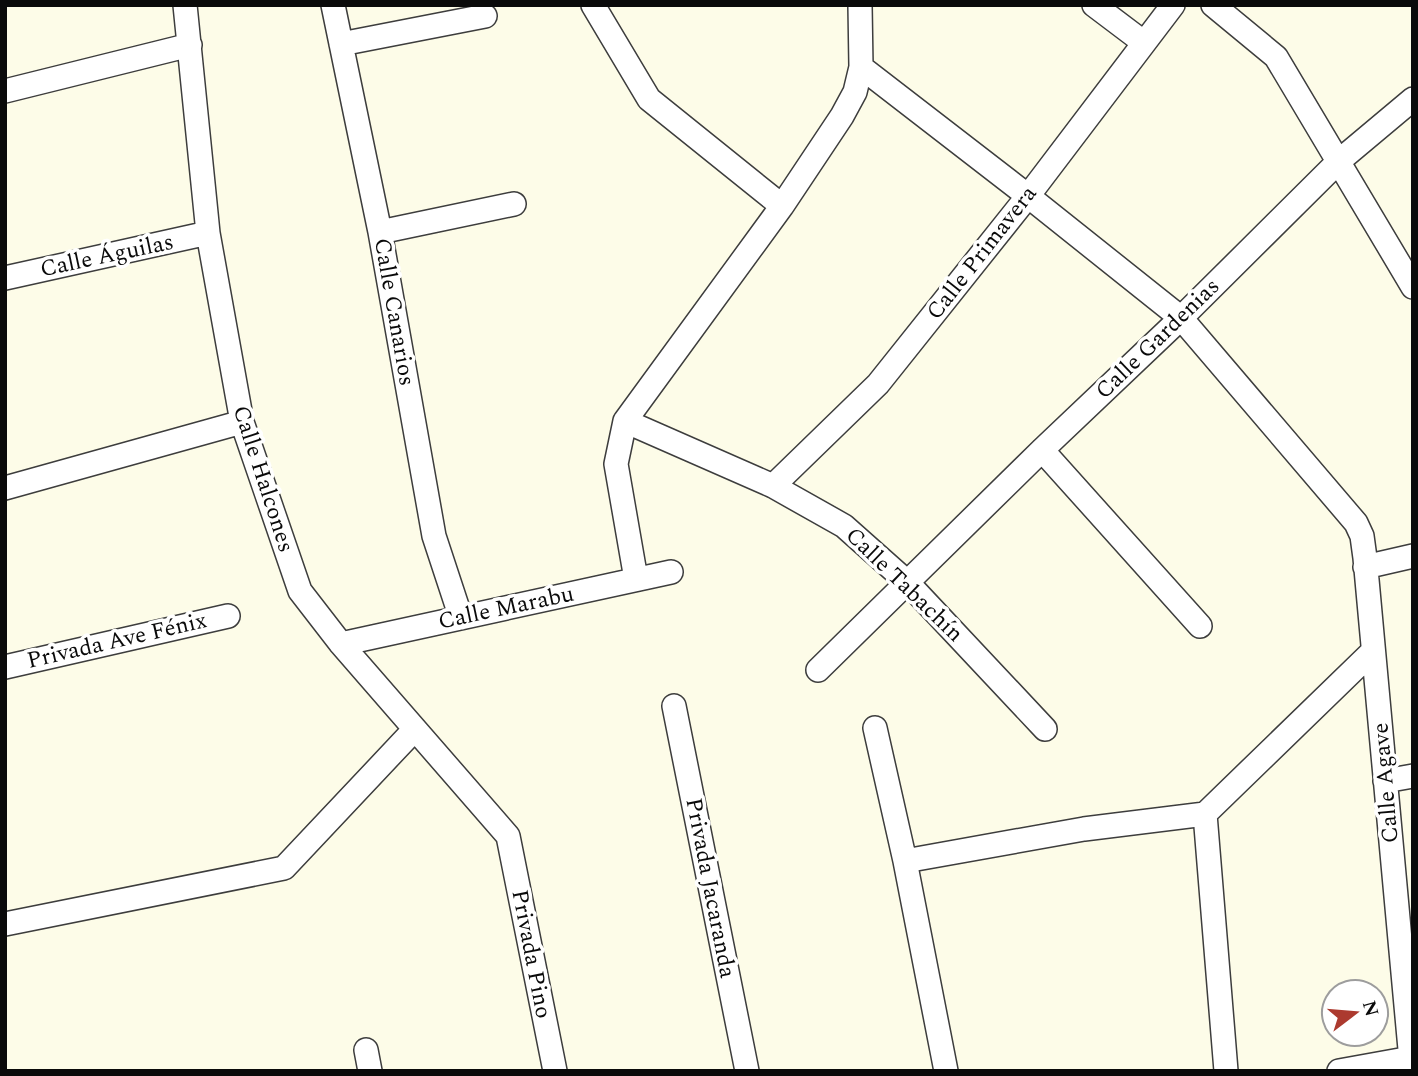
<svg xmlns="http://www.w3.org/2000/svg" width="1418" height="1076" font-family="Spectral,serif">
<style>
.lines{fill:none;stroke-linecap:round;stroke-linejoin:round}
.street-casing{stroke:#3d3d3d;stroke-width:26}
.street{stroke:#fff;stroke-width:23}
.labels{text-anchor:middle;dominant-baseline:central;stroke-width:7;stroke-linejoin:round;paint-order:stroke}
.street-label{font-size:23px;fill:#0a0a0a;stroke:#fff}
</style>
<rect width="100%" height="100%" fill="#fdfce8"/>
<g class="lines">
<!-- street casing -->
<g class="street-casing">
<path id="street" d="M185 5 208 233 242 422 300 591 341 644 508 836 555 1071
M333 5 380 232 434 536 461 618
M593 5 649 99 782 206
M1094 5 1143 42
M1213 5 1276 57 1413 287
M341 44 485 16
M861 67 1028 196 1181 318 1356 523 1362 536 1365 558 1412 1071
M5 91 190 45
M380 232 514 204
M5 278 208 233
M625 421 773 486 844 526 907 582 1045 729
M1042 450 1200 626
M773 486 878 384 1028 196 1173 5
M5 488 242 422
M1365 567 1413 556
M636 579 616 464 625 421 782 206 842 116 855 92 861 67 860 5
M341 644 671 572
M5 667 228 616
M818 670 1042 450 1181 318 1339 161 1413 99
M674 706 747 1071
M875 728 905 861 946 1071
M1385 781 1413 776
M1205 814 1226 1071
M1205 814 1373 651
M905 861 1084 829 1205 814
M5 924 284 868 415 729
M366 1050 370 1071
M1339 1071 1411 1058"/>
</g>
<!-- street -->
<use href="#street" class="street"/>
</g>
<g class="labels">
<!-- street labels -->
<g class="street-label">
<text transform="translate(982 253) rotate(-52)">Calle Primavera</text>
<text transform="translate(107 256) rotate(-12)">Calle Águilas</text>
<text transform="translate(394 312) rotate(80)">Calle Canarios</text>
<text transform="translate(1158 339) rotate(-44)">Calle Gardenias</text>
<text transform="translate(263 479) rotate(72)">Calle Halcones</text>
<text transform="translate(904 585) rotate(44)">Calle Tabachín</text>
<text transform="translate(506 608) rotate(-12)">Calle Marabu</text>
<text transform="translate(117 641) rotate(-13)">Privada Ave Fénix</text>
<text transform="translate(1386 783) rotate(-95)">Calle Agave</text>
<text transform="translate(710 888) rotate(79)">Privada Jacaranda</text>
<text transform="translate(531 954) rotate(79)">Privada Pino</text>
</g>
</g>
<!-- border -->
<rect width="1418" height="1076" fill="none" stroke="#0a0a0a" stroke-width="14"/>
<!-- north arrow -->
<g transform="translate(1355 1013) rotate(74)"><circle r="33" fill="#ffffff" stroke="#9d9d9d" stroke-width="2"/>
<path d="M0-5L12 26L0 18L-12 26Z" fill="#ac3a2f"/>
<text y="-10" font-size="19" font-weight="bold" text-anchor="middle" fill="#0a0a0a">N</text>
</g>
</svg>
